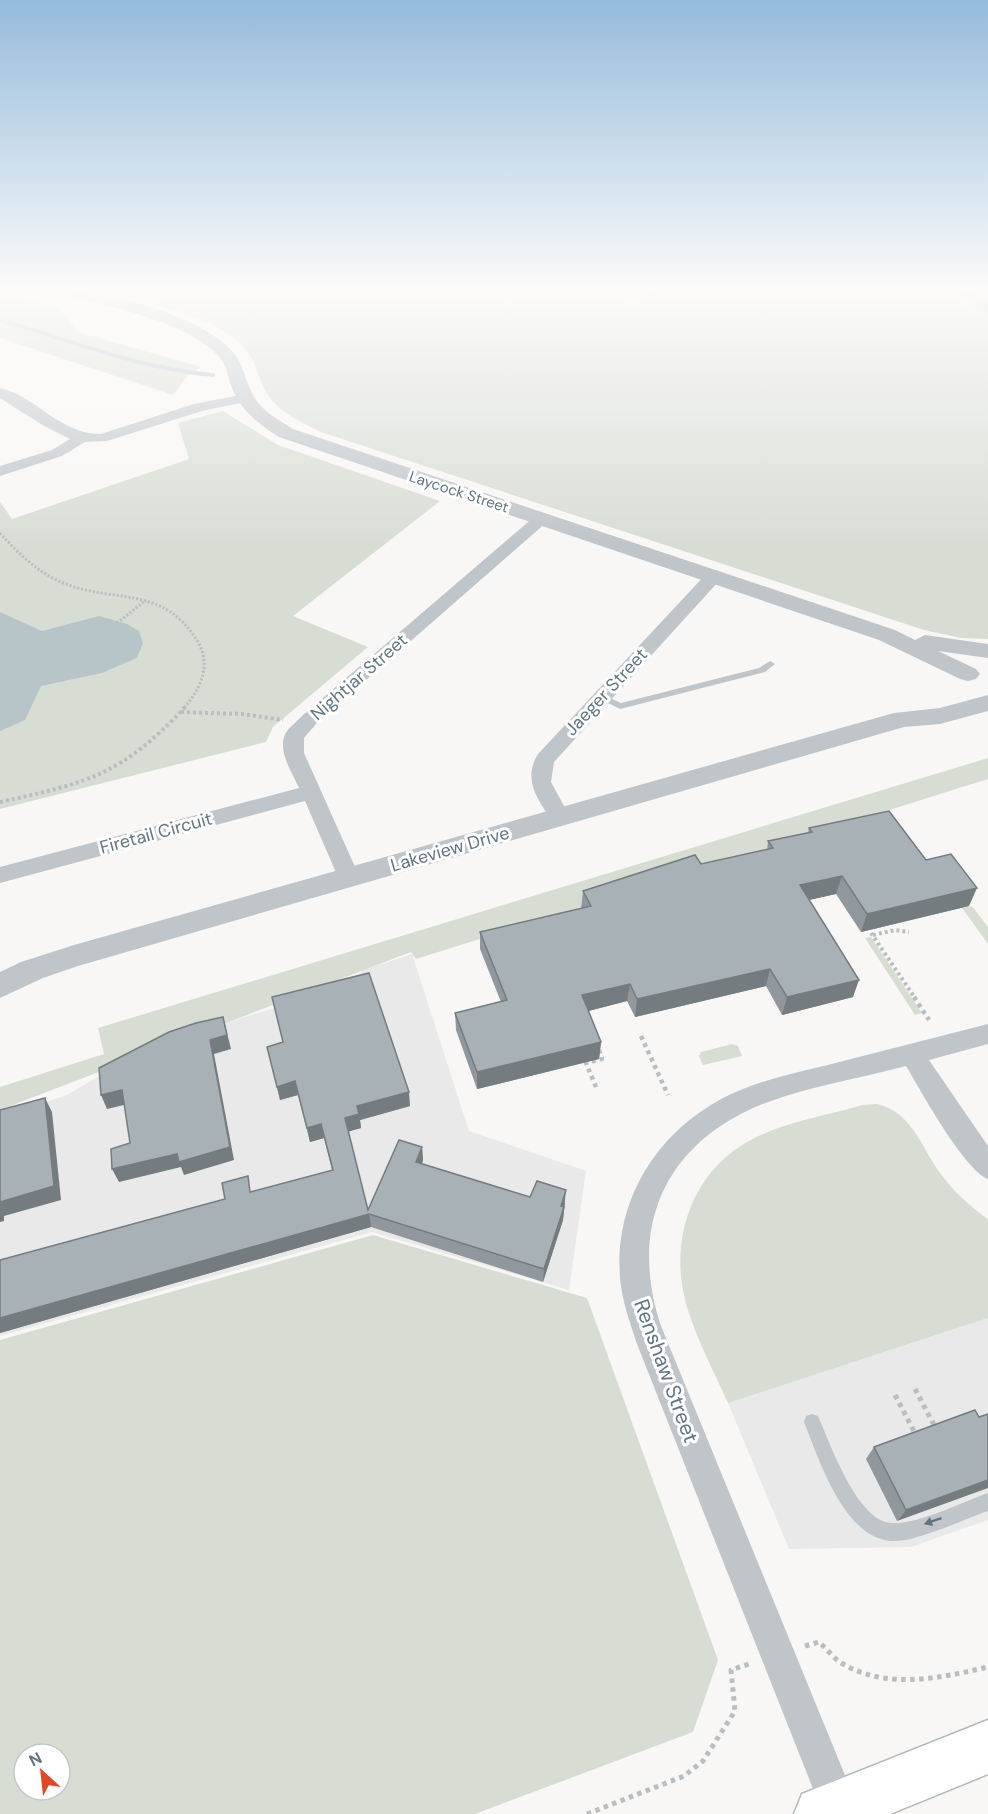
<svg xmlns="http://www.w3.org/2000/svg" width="988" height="1814" font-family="'DM Sans',sans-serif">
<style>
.built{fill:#e8e9e8}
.green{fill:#d8ddd4;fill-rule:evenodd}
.water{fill:#b8c5c8}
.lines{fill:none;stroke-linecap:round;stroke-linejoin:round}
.stream{stroke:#b8c5c8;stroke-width:4}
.secondary-casing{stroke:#b3b9bd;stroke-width:3}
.path-far4{stroke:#babec0;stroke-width:2;stroke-dasharray:1.5 1.5;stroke-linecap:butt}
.path-far3{stroke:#babec0;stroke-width:3;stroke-dasharray:2 2;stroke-linecap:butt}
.path-far2{stroke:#babec0;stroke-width:4;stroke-dasharray:3 3;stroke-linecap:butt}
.path-far1{stroke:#babec0;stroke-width:4.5;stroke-dasharray:4 4;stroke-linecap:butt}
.path{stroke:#babec0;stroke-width:5;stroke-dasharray:4.5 4.5;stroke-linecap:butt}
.service{fill:#c0c5c9;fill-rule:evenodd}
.minor{fill:#c0c5c9;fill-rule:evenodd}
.tertiary{fill:#c0c5c9;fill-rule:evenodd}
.secondary{fill:#fff;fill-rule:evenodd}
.wall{fill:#90989d}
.shaded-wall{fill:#757c7f}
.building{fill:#a7b1b6;stroke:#757c7f;stroke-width:1.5}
.oneway{fill:#627580}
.labels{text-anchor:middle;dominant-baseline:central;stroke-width:6;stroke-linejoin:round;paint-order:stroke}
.far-street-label{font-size:15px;fill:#627580;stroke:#fff}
.street-label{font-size:18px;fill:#627580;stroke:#fff}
.near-street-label{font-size:21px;fill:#627580;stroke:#fff}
</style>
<rect width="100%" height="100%" fill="#f8f7f5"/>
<!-- built -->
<path class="built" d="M412 954 469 1131 586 1171 569 1290 372 1232 0 1336V1117L67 1095 130 1058 183 1036 339 988 364 970Z
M988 1318V1520L911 1547 789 1549 728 1403Z"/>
<!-- green -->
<path class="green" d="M0 292 60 309 78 332 201 367 187 376 173 395 0 338Z
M110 292H953L988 312V639L961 638 924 630 321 432C297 420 273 410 262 384 256 369 253 356 241 344 212 315 149 304 110 292Z
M223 411 278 445 440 501 293 616 368 647 273 727 266 742 0 809V502L12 519 189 459 178 423Z
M988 758V779L416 959 411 952 0 1110V1087L104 1054 98 1028Z
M972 906 988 927V944L962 908Z
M871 937 922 1013 915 1015 865 938Z
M732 1044 738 1046 742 1056 703 1065 699 1056 701 1052Z
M877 1104C911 1112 920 1144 938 1170 951 1189 969 1206 988 1219V1318L728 1403C714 1372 697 1340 687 1307 668 1244 690 1173 749 1141 782 1122 826 1116 862 1105Z
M373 1235 587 1298 718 1660 693 1732 475 1814H0V1340ZM24 1754H60V1790H24Z"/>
<!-- water -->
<path class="water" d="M0 612 42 631 99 616 127 624 139 631 143 643 137 658 102 673 41 686 25 720 0 731Z"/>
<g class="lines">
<!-- stream -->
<path class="stream" d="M0 320C69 340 141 369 213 375"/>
<!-- secondary casing -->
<g class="secondary-casing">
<path id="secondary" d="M988 1720V1774L890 1814H794L802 1794Z"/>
</g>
<!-- path-far4 -->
<path class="path-far4" d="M630 299 665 302 659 296 637 292"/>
<!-- path-far3 -->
<path class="path-far3" d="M0 533C17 552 36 571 61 582 114 605 162 583 198 642 212 666 200 690 183 709
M117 623 146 600"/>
<!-- path-far2 -->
<path class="path-far2" d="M181 712 242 714 283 720
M0 802C87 783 122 775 185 707
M871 933 915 998
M873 935 895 930 909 932"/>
<!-- path-far1 -->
<path class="path-far1" d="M914 997 929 1020
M641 1036 668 1095
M596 1087 586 1063 602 1059 599 1050"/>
<!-- path -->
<path class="path" d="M915 1389 936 1429
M895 1395 917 1437
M805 1646 819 1642C827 1649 834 1659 843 1664 888 1690 940 1678 988 1667
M587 1814 684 1776 703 1761 735 1711 731 1670 752 1663"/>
<!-- service -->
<path class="service" d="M770 661 775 664 765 672 620 709 596 697 601 694 621 703 759 668Z
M812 1414 818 1416C830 1443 857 1521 891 1523 917 1525 963 1502 988 1493V1511C964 1519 915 1543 890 1541 843 1536 819 1459 804 1422L806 1416Z"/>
<!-- minor -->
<path class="minor" d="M0 388C38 397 59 434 101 434L194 404 245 394 252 398 250 401 202 411 107 441 85 442 62 456 0 476V466L52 450 70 439 44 426 0 398Z
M541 514 547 516 549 519 547 522 317 723 304 738V753L360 878 357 884 349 886 341 884 305 801 0 883V867L299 788C293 774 279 754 284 737 286 729 298 721 303 715L535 516Z
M713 572 721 577 719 581 554 762 551 782 570 817 567 822 560 824 553 822C538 800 522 780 538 754L707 573Z
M988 1024V1044L929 1060 988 1146V1179C964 1170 921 1091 906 1066 861 1078 812 1086 768 1102 667 1140 627 1224 661 1326L858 1807 855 1814H823L637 1344C630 1323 622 1301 620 1278 614 1200 657 1132 725 1097 763 1078 806 1071 847 1060 894 1048 941 1036 988 1024Z"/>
<!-- tertiary -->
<path class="tertiary" d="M65 292C111 292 201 316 232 351 244 364 245 382 254 397 262 411 279 420 293 429L895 630 915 640 925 635 988 644V658L938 651 976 669 980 674 976 679 968 681 960 679 879 640 279 437C259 424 241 411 232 388 228 378 227 366 220 358 191 322 111 308 68 295Z
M954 292H973L988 301V313Z
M988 695V711L940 724 904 727 78 966 43 978 0 998V972L21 962 74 945 894 713 940 708Z"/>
<!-- secondary -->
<use href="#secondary" class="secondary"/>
</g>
<!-- wall -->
<path class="wall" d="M809 828 926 860 969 906 861 932 836 894 809 900 853 997 782 1015 766 986 635 1017 627 1001 588 1011 601 1042 599 1059 477 1089 456 1030 455 1013 501 1002 480 949V932L581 909 583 891 767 850 768 841 808 833Z
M272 997 410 1106 360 1120 361 1128 348 1131 368 1210 422 1147 423 1160 422 1164 530 1197 565 1203 563 1220 543 1282 371 1227 0 1333V1260L332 1170 324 1138 310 1142 298 1095 280 1100 267 1047 283 1043Z
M988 1414 897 1521 866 1459 874 1447Z"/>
<!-- shaded-wall -->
<path class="shaded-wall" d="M842 876 836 894 795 903 800 885Z
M977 888 969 906 861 932 867 914Z
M770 969 766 986 635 1017 637 999Z
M859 980 853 997 782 1015 787 997Z
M630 984 627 1001 581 1013 582 995Z
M223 1017 231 1049 214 1054 234 1160 184 1175 181 1167 119 1182 112 1169 210 1040Z
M601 1042 599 1059 477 1089V1072Z
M295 1081 298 1095 280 1100 277 1087Z
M122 1090 128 1104 107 1109 101 1095Z
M409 1092 410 1106 360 1120 361 1128 347 1132 345 1118 357 1106Z
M45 1098 52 1112 61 1200 4 1216V1221L0 1222V1202Z
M321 1124 324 1138 310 1142 307 1128Z
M422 1147 423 1160 417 1175 416 1162Z
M566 1190 563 1220 543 1282 544 1269Z
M369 1214 371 1227 0 1333V1318Z
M988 1480V1488L897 1521 906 1510Z"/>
<!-- building -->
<path class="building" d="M889 811 926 860 951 854 977 888 867 914 842 876 800 885 859 980 787 997 770 969 637 999 630 984 582 995 601 1042 477 1072 455 1013 507 1000 480 932 591 906 583 891 695 855 701 864 773 848 768 841 812 832 809 828Z
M369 973 409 1092 357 1106 359 1114 345 1118 368 1210 399 1140 422 1147 416 1162 530 1197 537 1181 566 1190 561 1206 564 1207 544 1269 369 1214 0 1318V1260L225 1199 222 1183 248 1176 250 1192 333 1170 321 1124 307 1128 295 1081 277 1087 267 1047 283 1042 272 997Z
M223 1017 227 1035 210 1040 230 1147 179 1162 177 1154 112 1169 111 1149 130 1143 122 1090 101 1095 99 1068 169 1032 196 1023Z
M45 1098 54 1186 0 1202V1110Z
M975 1410 979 1417 988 1414V1480L906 1510 874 1447Z"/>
<!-- one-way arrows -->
<defs><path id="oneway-solid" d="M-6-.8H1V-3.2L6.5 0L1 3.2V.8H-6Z" transform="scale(1.5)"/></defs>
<use class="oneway" href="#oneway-solid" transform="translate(933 1521) rotate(161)"/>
<!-- sky -->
<linearGradient id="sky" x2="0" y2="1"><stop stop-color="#95bbdb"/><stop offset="0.53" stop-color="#fcfbfa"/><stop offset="1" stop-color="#fcfbfa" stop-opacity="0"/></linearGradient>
<rect width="988" height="546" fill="url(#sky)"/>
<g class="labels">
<!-- far-street labels -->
<g class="far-street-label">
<text transform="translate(459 492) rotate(18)">Laycock Street</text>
</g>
<!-- street labels -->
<g class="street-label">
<text transform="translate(359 677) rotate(-41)">Nightjar Street</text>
<text transform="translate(606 692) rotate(-47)">Jaeger Street</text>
<text transform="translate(156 833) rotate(-15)">Firetail Circuit</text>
<text transform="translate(450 849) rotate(-16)">Lakeview Drive</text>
</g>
<!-- near-street labels -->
<g class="near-street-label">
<text transform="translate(666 1371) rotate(70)">Renshaw Street</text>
</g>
</g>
<!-- north arrow -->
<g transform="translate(42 1772) rotate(333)"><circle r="28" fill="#ffffff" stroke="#c0c8cc" stroke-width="1.5"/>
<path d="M0-4.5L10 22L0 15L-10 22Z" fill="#e44728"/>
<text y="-9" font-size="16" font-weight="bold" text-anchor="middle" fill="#627580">N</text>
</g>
</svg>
